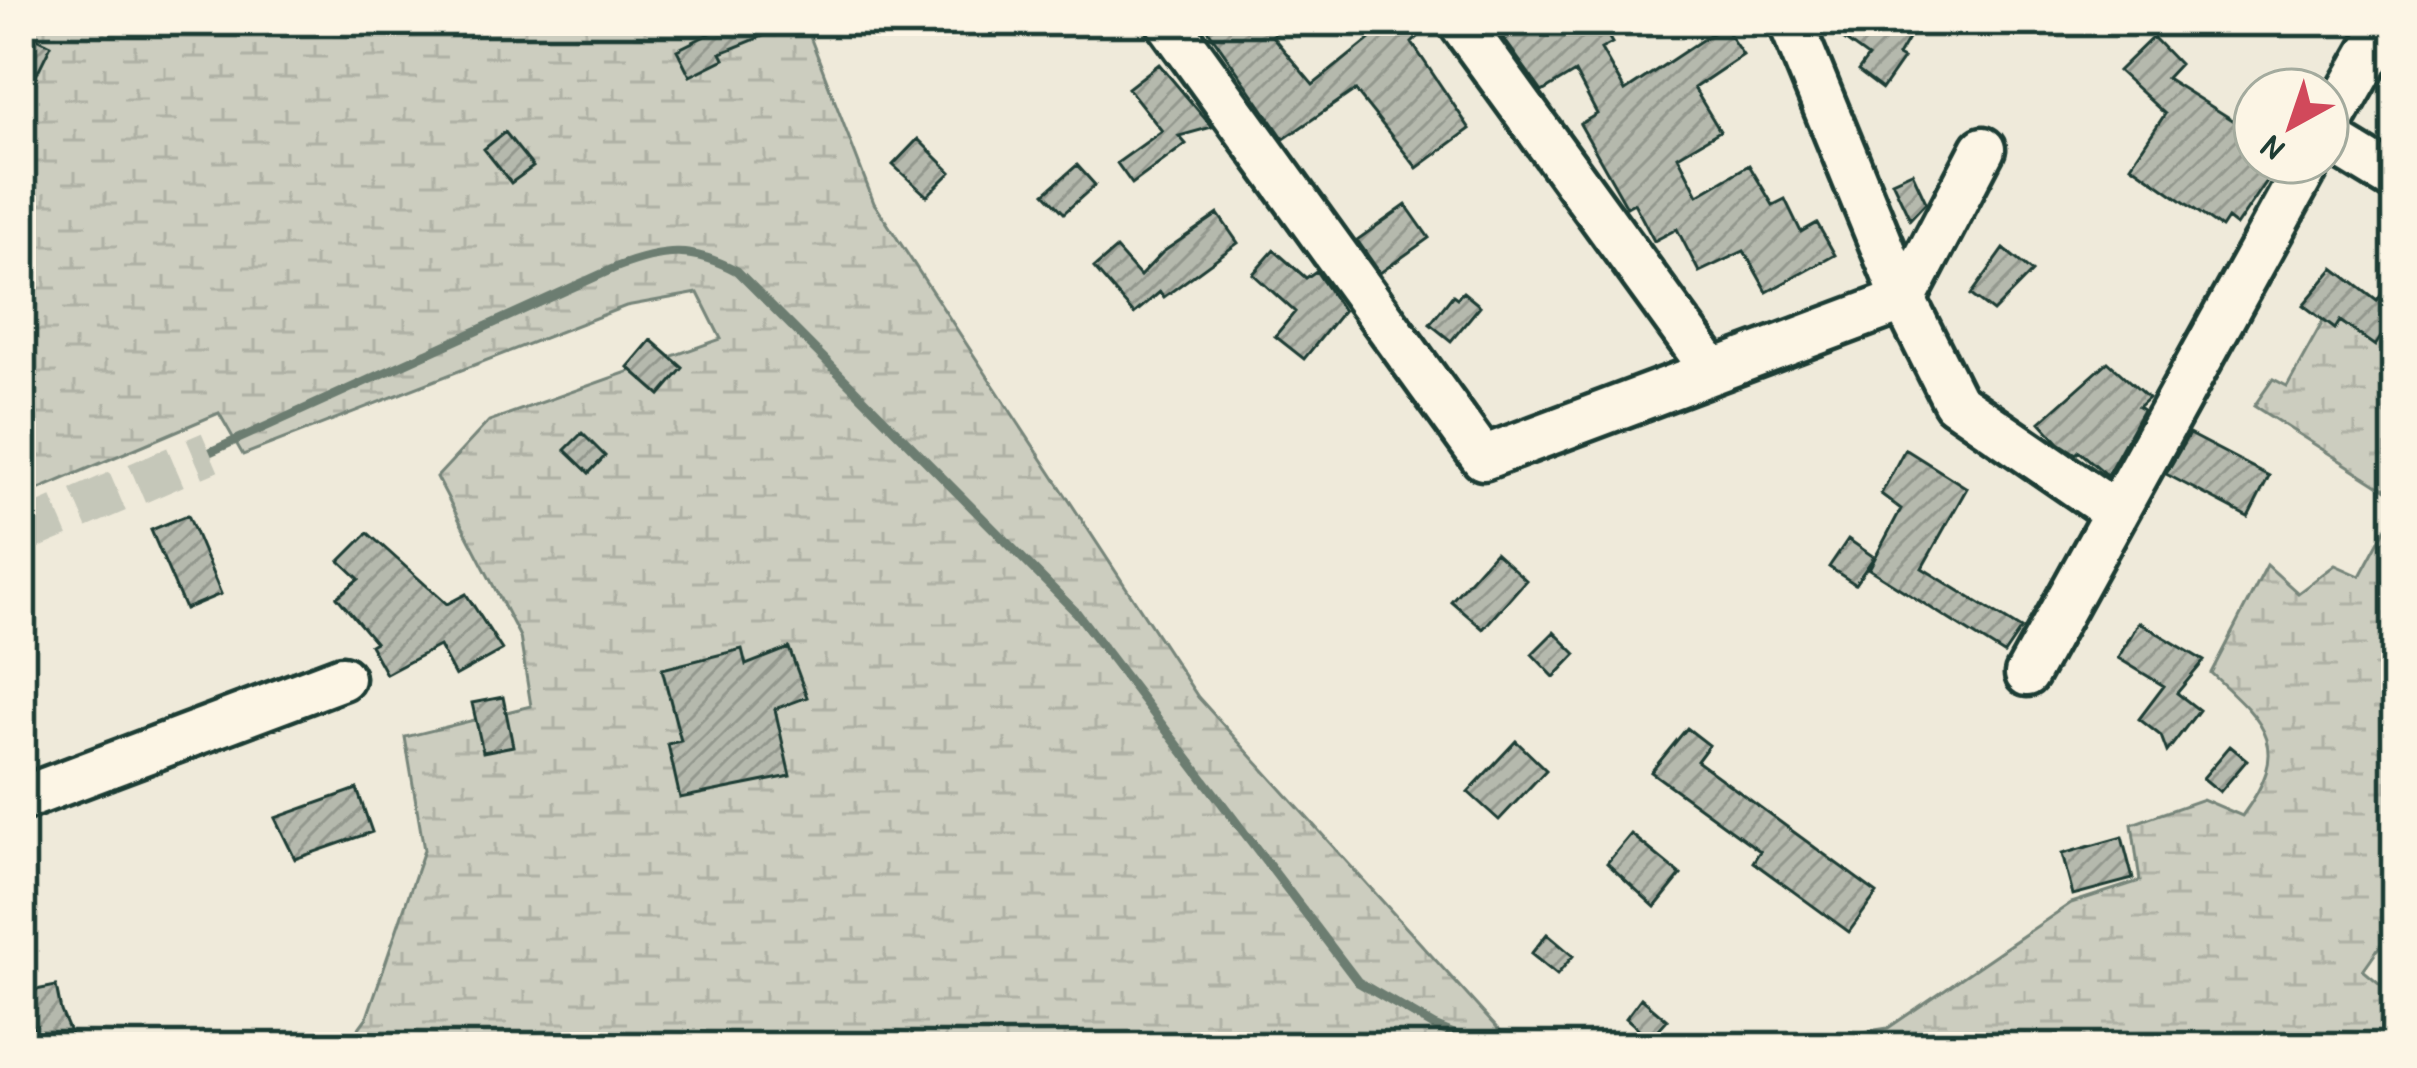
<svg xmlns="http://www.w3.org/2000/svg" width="2417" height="1068" font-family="'Patrick Hand',sans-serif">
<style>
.wetland{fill:url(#wetland-marsh);stroke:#76857a;stroke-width:3}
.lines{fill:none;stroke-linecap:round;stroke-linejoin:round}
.stream{stroke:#6c7d71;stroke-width:9}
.building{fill:url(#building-hatch);stroke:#1f3d34;stroke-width:3}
.minor-tunnel{stroke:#c5c7b9;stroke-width:42;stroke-dasharray:42 21;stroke-linecap:butt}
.minor-casing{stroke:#1f3d34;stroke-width:51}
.minor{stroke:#fcf5e5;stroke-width:42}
</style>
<defs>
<pattern id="wetland-marsh" width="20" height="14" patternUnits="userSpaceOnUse" patternTransform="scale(3)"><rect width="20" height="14" fill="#cccdbf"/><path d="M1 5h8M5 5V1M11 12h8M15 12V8" fill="none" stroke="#afb1a5"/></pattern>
<pattern id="building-hatch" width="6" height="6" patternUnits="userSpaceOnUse" patternTransform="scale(3)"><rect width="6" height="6" fill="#b5b9ad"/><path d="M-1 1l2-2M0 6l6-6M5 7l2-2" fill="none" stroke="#93988e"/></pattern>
</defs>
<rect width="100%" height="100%" fill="#efeada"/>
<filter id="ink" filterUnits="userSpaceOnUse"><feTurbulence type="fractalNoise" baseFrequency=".00833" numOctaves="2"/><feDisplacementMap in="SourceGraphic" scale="24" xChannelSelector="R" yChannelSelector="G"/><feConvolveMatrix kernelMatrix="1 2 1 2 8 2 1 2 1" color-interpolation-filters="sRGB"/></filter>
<g filter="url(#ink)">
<!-- wetland -->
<path class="wetland" d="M21 21H804L874 203 1198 697 1514 1047H345L367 1017 424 850 405 737 531 706 520 637 437 477 489 421 721 339 698 293 626 306 243 455 219 413 21 497Z
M2336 298 2380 320 2396 299V496L2254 406 2273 379 2287 386Z
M2396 509V948L2384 940 2363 970 2396 997V1047H1767L1888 1028 2071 903 2140 881 2132 824 2203 799 2242 816C2293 746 2266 724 2211 673L2267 565 2298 593 2335 565 2360 576Z"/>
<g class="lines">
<!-- stream -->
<path class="stream" d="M210 452 617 267C664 249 692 247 737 271L1077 613 1358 982 1434 1026 1485 1047"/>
</g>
<!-- building -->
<path class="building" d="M735 21 798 22 721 53 724 59 690 76 677 50Z
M1202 21H1292L1272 36 1313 85 1392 21H1434L1412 43 1470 129 1417 168 1355 90 1284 139Z
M1491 21H1599L1612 43 1601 49 1625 91 1723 26 1743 55 1694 88 1720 131 1678 156 1698 195 1749 165 1773 205 1785 199 1801 232 1817 223 1835 255 1767 292 1744 251 1699 272 1677 229 1654 241 1634 203 1627 207 1580 124 1597 114 1575 72 1542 92Z
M1818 21H1895L1912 32 1898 56 1903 59 1882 89 1858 71 1868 57Z
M27 33 51 45 21 106V45Z
M2153 37 2179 64 2166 78 2255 134V162H2280L2236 226 2227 219 2221 228 2131 165 2165 114 2118 71Z
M1159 64 1212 127 1179 136 1186 144 1132 184 1117 163 1162 131 1128 88Z
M505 132 533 167 511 183 484 149Z
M918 139 951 172 927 196 893 165Z
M1077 165 1095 185 1064 213 1045 193Z
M1912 172 1926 202 1910 219 1892 181Z
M1406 205 1429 238 1380 273 1357 240Z
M1218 214 1238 243 1164 297 1160 292 1134 314 1094 268 1116 249 1140 276 1163 252Z
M2004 249 2032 272 1993 312 1971 295Z
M1274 250 1306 278 1316 271 1343 311 1304 359 1275 336 1295 312 1253 274Z
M2334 268 2377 301 2396 273V315L2375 346 2340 321 2335 329 2303 305Z
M1463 292 1480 306 1451 341 1430 324 1453 295 1457 298Z
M651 340 683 368 660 395 628 367Z
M2108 362 2148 398 2138 407 2143 410 2107 475 2079 451 2076 454 2059 443 2040 422Z
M582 433 605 456 589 473 565 450Z
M2189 434 2269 476 2248 517 2166 474Z
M1905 449 1967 488 1922 568 2021 629 2004 654 1869 569 1901 509 1881 494Z
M188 515 221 594 185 609 151 530Z
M368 533 447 604 466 594 502 650 455 676 439 646 386 674 370 645 375 642 337 597 359 579 340 561Z
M1848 539 1874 557 1855 584 1829 567Z
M1495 552 1526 580 1483 629 1451 601Z
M2139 622 2204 661 2177 693 2199 710 2167 752 2161 736 2139 719 2164 686 2118 658Z
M1554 632 1576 654 1554 677 1532 654Z
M789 648 807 697 775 709 790 776 680 798 668 744 681 741 662 669 742 649 746 665Z
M503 697 513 746 483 752 472 703Z
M1687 728 1709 745 1697 761 1877 893 1849 932 1753 862 1760 851 1651 772Z
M1516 741 1546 770 1499 820 1468 792Z
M2230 746 2247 760 2220 792 2203 778Z
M357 789 372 832 295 859 275 818Z
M1631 834 1681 875 1655 907 1607 863Z
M2122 837 2133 879 2073 895 2062 854Z
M1547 934 1573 956 1557 975 1531 954Z
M56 986 61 1011 76 1047H42L21 999V993Z
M1641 998 1667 1020 1650 1039 1626 1018Z"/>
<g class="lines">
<!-- minor-tunnel -->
<path class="minor-tunnel" d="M21 533 210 452"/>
<!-- minor casing -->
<g class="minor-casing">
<path id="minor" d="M1167 21 1483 458 1904 300 1983 149
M1459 21 1713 371
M1790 21 1904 300 1955 402 2115 512
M2327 130 2389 21
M2327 138 2396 180
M2027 674 2309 162
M21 799 342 678"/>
</g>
<!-- minor -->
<use href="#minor" class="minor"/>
</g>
</g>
<!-- margin -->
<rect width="2417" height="1068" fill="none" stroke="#fcf5e5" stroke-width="72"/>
<rect x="36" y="36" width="2345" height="996" fill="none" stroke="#1f3d34" stroke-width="4.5" filter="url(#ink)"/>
<!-- north arrow -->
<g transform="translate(2291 126) rotate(220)"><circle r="57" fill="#fcf5e5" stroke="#a4ab9e" stroke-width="3"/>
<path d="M0-9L21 45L0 30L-21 45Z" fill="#d1495b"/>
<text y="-18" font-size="33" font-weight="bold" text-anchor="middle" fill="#1f3d34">N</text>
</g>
</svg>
